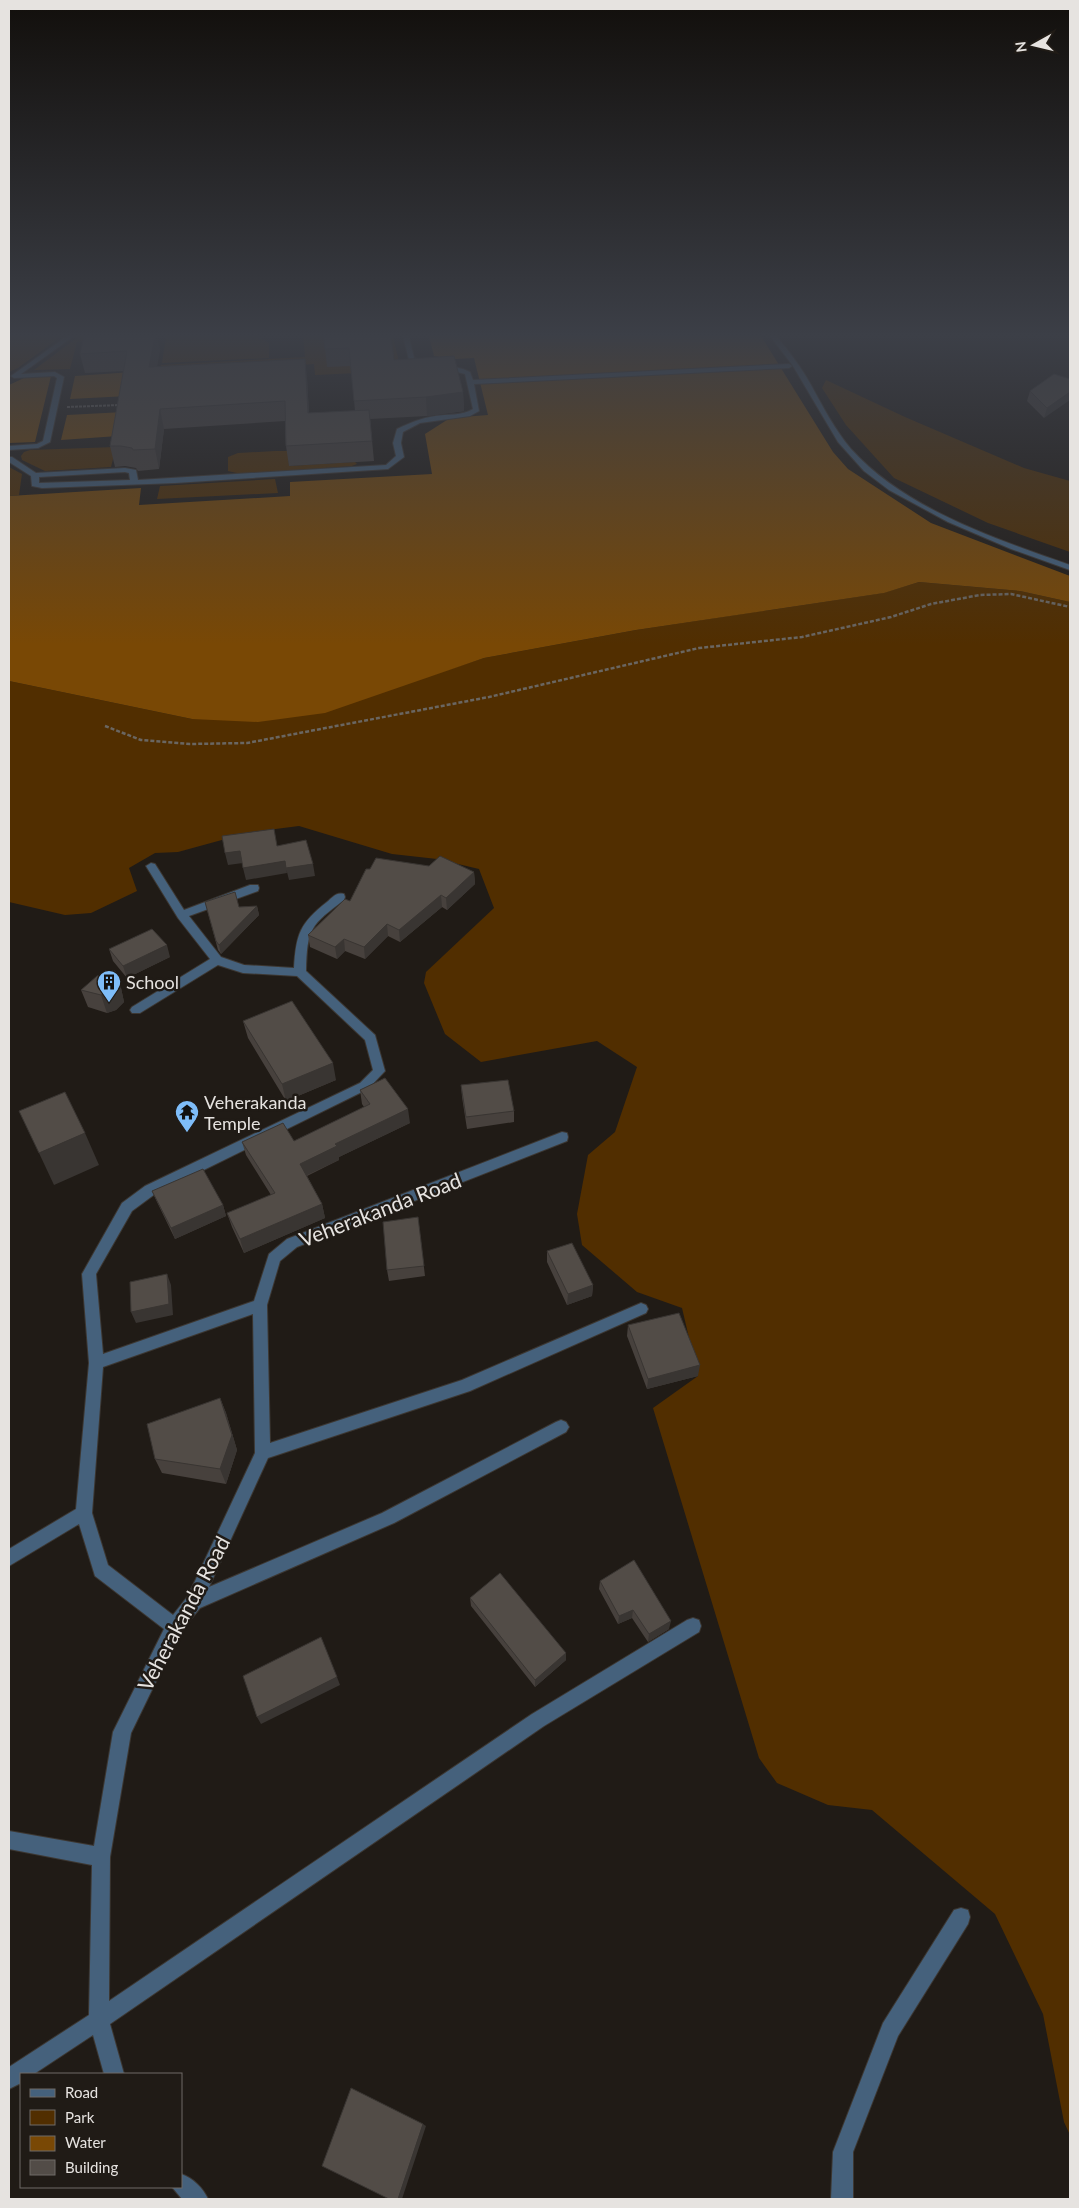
<svg xmlns="http://www.w3.org/2000/svg" width="1079" height="2208" font-family="Lato,sans-serif">
<style>
.green{fill:#512e00}
.water{fill:#794805}
.lines{fill:none;stroke-linecap:round;stroke-linejoin:round}
.lane-casing{stroke:#3c3732;stroke-width:2}
.street-casing{stroke:#3c3732;stroke-width:2}
.path-far1{stroke:#6a6661;stroke-width:2;stroke-dasharray:3 1;stroke-linecap:butt}
.path{stroke:#6a6661;stroke-width:2.5;stroke-dasharray:4 2;stroke-linecap:butt}
.lane{fill:#45617c;fill-rule:evenodd}
.street{fill:#45617c;fill-rule:evenodd}
.wall{fill:#47413d}
.shaded-wall{fill:#393532}
.building{fill:#524c47;stroke:#393532}
.labels{text-anchor:middle;dominant-baseline:central;stroke-width:5;stroke-linejoin:round;paint-order:stroke}
.poi-label{font-size:18px;fill:#e6e3e0;stroke:#201b16;text-anchor:start}
.near-street-label{font-size:21px;fill:#e6e3e0;stroke:#201b16}
</style>
<rect width="100%" height="100%" fill="#201b16"/>
<!-- green -->
<path class="green" d="M9 336H62L18 368 9 372Z
M79 336H143L141 338 77 342 70 369 34 370Z
M166 336H257L269 343V358L162 363Z
M303 336H393L401 371 315 375 314 364 160 374 161 365 305 357Z
M826 380 905 417 1024 468 1070 481V552L988 523 894 478 846 425 822 388Z
M116 447 111 467 45 471 22 460 21 456 24 452 30 450Z
M275 451H288L289 466 355 462 357 464 352 466 241 474 228 471V457L238 453Z
M9 467 22 474 19 495 9 496Z
M275 479 278 493 157 499 160 486Z
M919 582 1020 591 1070 602V2135L1064 2122 1043 2014 995 1914 872 1810 828 1805 777 1783 759 1758 653 1408 698 1376 682 1308 637 1292 582 1245 577 1214 588 1155 615 1132 637 1067 597 1041 481 1062 445 1034 424 983 426 972 494 908 479 869 437 859 392 854 299 826 251 832 178 852 155 853 129 868 137 891 91 913 65 915 9 902V681L192 719 405 684 484 658 636 630 883 593Z"/>
<!-- water -->
<path class="water" d="M429 336H761L833 452 848 469 931 523 1070 576V602L1020 591 919 582 884 593 636 630 484 658 325 713 258 722 192 719 9 681V496L141 488 139 505 290 496V482L432 474 425 434 450 418 488 415 474 358 455 359 434 356Z
M133 372 128 396 70 399 75 376Z
M51 376 35 442 9 443V385L24 378Z
M124 412 118 436 61 440 67 415Z"/>
<g class="lines">
<!-- lane casing -->
<g class="lane-casing">
<path id="lane" d="M67 336H74L21 374 55 372 64 377 50 442 38 448 9 450V446L37 444 43 441 57 378 54 376 14 378 11 376Z
M403 336H409L414 358 463 369 470 372 473 380 789 364 792 366 789 368 474 384 479 411 470 416 420 423 403 432 401 443 404 457 388 469 175 483 42 488 32 486 31 476 9 462V457H12L36 473 125 468 136 470 138 480 386 465 396 456 393 443 397 429C410 423 421 418 435 416 447 414 462 416 473 409L465 374 409 360ZM125 472 129 473 130 480 39 483V477Z"/>
</g>
<!-- street casing -->
<g class="street-casing">
<path id="street" d="M770 336H776C789 351 801 367 811 385 823 407 835 430 851 449 905 509 996 539 1070 565V570L1011 549 948 522 889 490 864 471 838 442 793 366Z
M151 863 155 864 184 910 250 885H258L259 888 258 891 189 916 221 957 244 965 294 968C296 934 300 923 327 902 333 897 336 892 344 894L345 897 344 900C311 925 307 928 306 971L375 1035 385 1071 368 1089 155 1194 132 1211 96 1274 103 1354 254 1301 269 1254 287 1239 562 1132 567 1133 568 1137 567 1141 297 1247 280 1261 267 1305 270 1443 462 1380 641 1303 646 1305 648 1309 646 1313 470 1391 268 1458 209 1587 382 1513 556 1422 561 1420 566 1422 569 1427 566 1432 394 1523 200 1608 180 1632 131 1733 110 1857 109 2001 532 1714 687 1620 693 1618 699 1620 701 1626 699 1632 544 1726 110 2024 124 2074H104L93 2035 34 2074H21V2083L9 2089V2067L89 2015 92 1865 9 1849V1831L94 1846 113 1732 164 1629 95 1576 79 1524 9 1566V1549L76 1509 89 1363 82 1274 122 1203 145 1186 360 1083 373 1070 365 1040 297 976 243 973 218 965 140 1013H132L130 1010 132 1007 210 959 178 918 146 866ZM253 1314 255 1453 188 1596 173 1615 108 1565 92 1513 103 1367Z
M961 1908 968 1910 970 1917 968 1924 898 2036 853 2152V2199H831L833 2152 883 2023 954 1910Z
M181 2174C193 2178 203 2188 208 2199H182L172 2187H181Z"/>
</g>
<!-- path-far1 -->
<path class="path-far1" d="M67 407 121 405"/>
<!-- path -->
<path class="path" d="M105 726 141 740 190 744 247 743 489 697 699 648 802 637 891 617 931 604 980 595 1011 594 1070 607"/>
<!-- lane -->
<use href="#lane" class="lane"/>
<!-- street -->
<use href="#street" class="street"/>
</g>
<!-- wall -->
<path class="wall" d="M324 336 394 360 463 392 464 411 427 416 370 419 374 461 289 466 286 446 285 421 164 429 159 469 138 471 136 468 125 466 115 467 110 446 124 371 85 373 80 354 160 349 157 367 307 378 309 413 355 411 351 366 327 367Z
M1070 379 1044 418 1027 401 1030 391Z
M429 866 474 872 475 884 447 910 442 907 400 942 388 936 365 959 345 951 337 959 310 947 308 935 350 901 370 869Z
M205 902 239 907 257 906 259 915 221 954 218 950Z
M109 949 170 957 127 978 113 961Z
M121 988 124 1002 116 1010 107 1013 88 1007 81 990Z
M243 1021 336 1080 286 1101 248 1038Z
M461 1085 514 1111V1122L467 1129 462 1097Z
M360 1090 410 1123 339 1157V1160L307 1176 322 1204 325 1218 244 1253 232 1227 227 1213 271 1195 246 1155 242 1142 294 1141 364 1107 362 1104Z
M152 1191 223 1205 226 1216 175 1239 157 1202Z
M418 1217 425 1276 389 1281 387 1270Z
M547 1251 593 1285 592 1296 567 1305 547 1262Z
M628 1325 698 1376 647 1389 627 1336Z
M220 1398 226 1413 237 1450 226 1484 162 1473 155 1459Z
M600 1581 669 1629 648 1642 632 1618 618 1624 599 1589Z
M470 1598 566 1653V1660L535 1687 471 1606Z"/>
<!-- shaded-wall -->
<path class="shaded-wall" d="M155 336H157L160 349 153 386 149 367Z
M305 359 307 378 310 433 308 413Z
M463 392 464 411 427 416 426 397Z
M1070 392V400L1044 418 1047 408Z
M160 409 164 429 159 469 155 449Z
M240 851 243 863 228 865 225 853Z
M285 861 287 873 246 880 243 868Z
M313 864 315 876 289 880 286 868Z
M474 872 475 884 447 910 446 898Z
M441 895 442 907 400 942 399 930Z
M257 906 259 915 221 954 219 945Z
M387 924 388 936 365 959 364 947Z
M344 939 345 951 337 959 335 947Z
M167 945 170 957 127 978 123 966Z
M115 971 121 988 124 1002 116 1010 107 1013 101 995Z
M333 1063 336 1080 286 1101 282 1084Z
M408 1109 410 1123 339 1157V1160L303 1177 300 1164 335 1144Z
M85 1133 99 1165 54 1185 39 1153Z
M322 1204 325 1218 244 1253 240 1239Z
M223 1205 226 1216 175 1239 171 1228Z
M167 1274 171 1285 173 1315 136 1323 131 1312Z
M593 1285 592 1296 567 1305 568 1294Z
M700 1365 698 1376 647 1389 648 1379Z
M220 1398 226 1413 237 1450 226 1484 220 1469Z
M633 1610 632 1618 618 1624 619 1616Z
M671 1621 669 1629 648 1642 649 1634Z
M566 1653V1660L535 1687V1680Z
M337 1677 340 1685 261 1724 257 1717Z
M423 2124 426 2126 402 2199H398Z"/>
<!-- building -->
<path class="building" d="M84 336H155L149 367 305 359 308 413 369 410 372 441 286 446 285 401 160 409 155 449 133 450 132 448 121 446H110L127 351 80 354Z
M324 336H391L394 360 454 356 463 392 426 397 354 401 349 348 325 349Z
M1054 374 1070 379V392L1047 408 1030 391Z
M274 829 277 846 306 840 313 864 286 868 285 861 243 868 240 851 225 853 222 836Z
M440 856 474 872 446 898 441 895 399 930 387 924 364 947 344 939 335 947 308 935 345 899 350 901 366 869H370L376 858 429 866Z
M235 892 239 907 257 906 219 945 216 941 205 902Z
M152 929 167 945 123 966 109 949Z
M115 971 118 984 110 992 101 995 81 990 97 976Z
M292 1001 333 1063 282 1084 243 1021Z
M385 1078 408 1109 335 1144 337 1146 300 1164 322 1204 240 1239 227 1213 275 1193 242 1142 283 1123 294 1141 370 1104 360 1090Z
M508 1080 514 1111 466 1117 461 1085Z
M65 1092 85 1133 39 1153 19 1111Z
M203 1169 223 1205 171 1228 152 1191Z
M418 1217 424 1266 387 1270 383 1222Z
M572 1243 593 1285 568 1294 547 1251Z
M167 1274 169 1304 131 1312 130 1282Z
M679 1313 700 1365 648 1379 628 1325Z
M220 1398 232 1435 220 1469 155 1459 147 1424Z
M634 1560 671 1621 649 1634 633 1610 619 1616 600 1581Z
M500 1573 566 1653 535 1680 470 1598Z
M321 1637 337 1677 257 1717 243 1676Z
M351 2088 423 2124 398 2199H389L322 2166Z"/>
<!-- sky -->
<linearGradient id="sky" x2="0" y2="1"><stop stop-color="#120f0c"/><stop offset="0.52" stop-color="#3c3f47"/><stop offset="1" stop-color="#3c3f47" stop-opacity="0"/></linearGradient>
<rect width="1079" height="645" fill="url(#sky)"/>
<!-- icons -->
<defs>
<g id="building-pin" transform="scale(1.25)"><path d="M0 17L-7.5 6A9.5 9.5 0 1 1 7.5 6Z" fill="#7ebdf9" stroke="#201b16"/><path d="M-4-6H4V6H1V3H-1V6H-4ZM-2.5-4.3h1.7v1.8h-1.7ZM.8-4.3h1.7v1.8H.8ZM-2.5-1h1.7V.8h-1.7ZM.8-1h1.7V.8H.8Z" fill="#111"/></g>
<g id="temple-pin" transform="scale(1.25)"><path d="M0 17L-7.5 6A9.5 9.5 0 1 1 7.5 6Z" fill="#7ebdf9" stroke="#201b16"/><path d="M0-6L5-2H3V0L6.5 2.5H4V6H1.5V3h-3V6H-4V2.5H-6.5L-3 0V-2H-5Z" fill="#111"/></g>
</defs>
<g fill-rule="evenodd">
<use href="#building-pin" x="109" y="982"/>
<use href="#temple-pin" x="187" y="1112"/>
</g>
<g class="labels">
<!-- poi labels -->
<g class="poi-label">
<text x="126" y="982">School</text>
<text x="204" y="1102">Veherakanda<tspan x="204" dy="21">Temple</tspan></text>
</g>
<!-- near-street labels -->
<g class="near-street-label">
<text transform="translate(380 1209) rotate(-21)">Veherakanda Road</text>
<text transform="translate(183 1613) rotate(-62)">Veherakanda Road</text>
</g>
</g>
<!-- border -->
<rect width="1079" height="2208" fill="none" stroke="#e6e3e0" stroke-width="20"/>
<!-- legend -->
<rect x="20" y="2073" width="162" height="115" fill="#201b16" stroke="#6f6b67"/>
<rect x="30" y="2089" width="25" height="8" fill="#45617c" stroke="#6f6b67"/>
<text x="65" y="2098" font-size="15" fill="#e6e3e0">Road</text>
<rect x="30" y="2110" width="25" height="15" fill="#512e00" stroke="#6f6b67"/>
<text x="65" y="2123" font-size="15" fill="#e6e3e0">Park</text>
<rect x="30" y="2136" width="25" height="15" fill="#794805" stroke="#6f6b67"/>
<text x="65" y="2148" font-size="15" fill="#e6e3e0">Water</text>
<rect x="30" y="2160" width="25" height="15" fill="#524c47" stroke="#6f6b67"/>
<text x="65" y="2173" font-size="15" fill="#e6e3e0">Building</text>
<!-- north arrow -->
<g transform="translate(1034 45) rotate(262)" stroke="#201b16" stroke-width="4" paint-order="stroke">
<path d="M0-4L9 19L0 12L-9 19Z" fill="#e6e3e0"/>
<text y="-8" font-size="14" font-weight="bold" text-anchor="middle" fill="#e6e3e0">N</text>
</g>
</svg>
